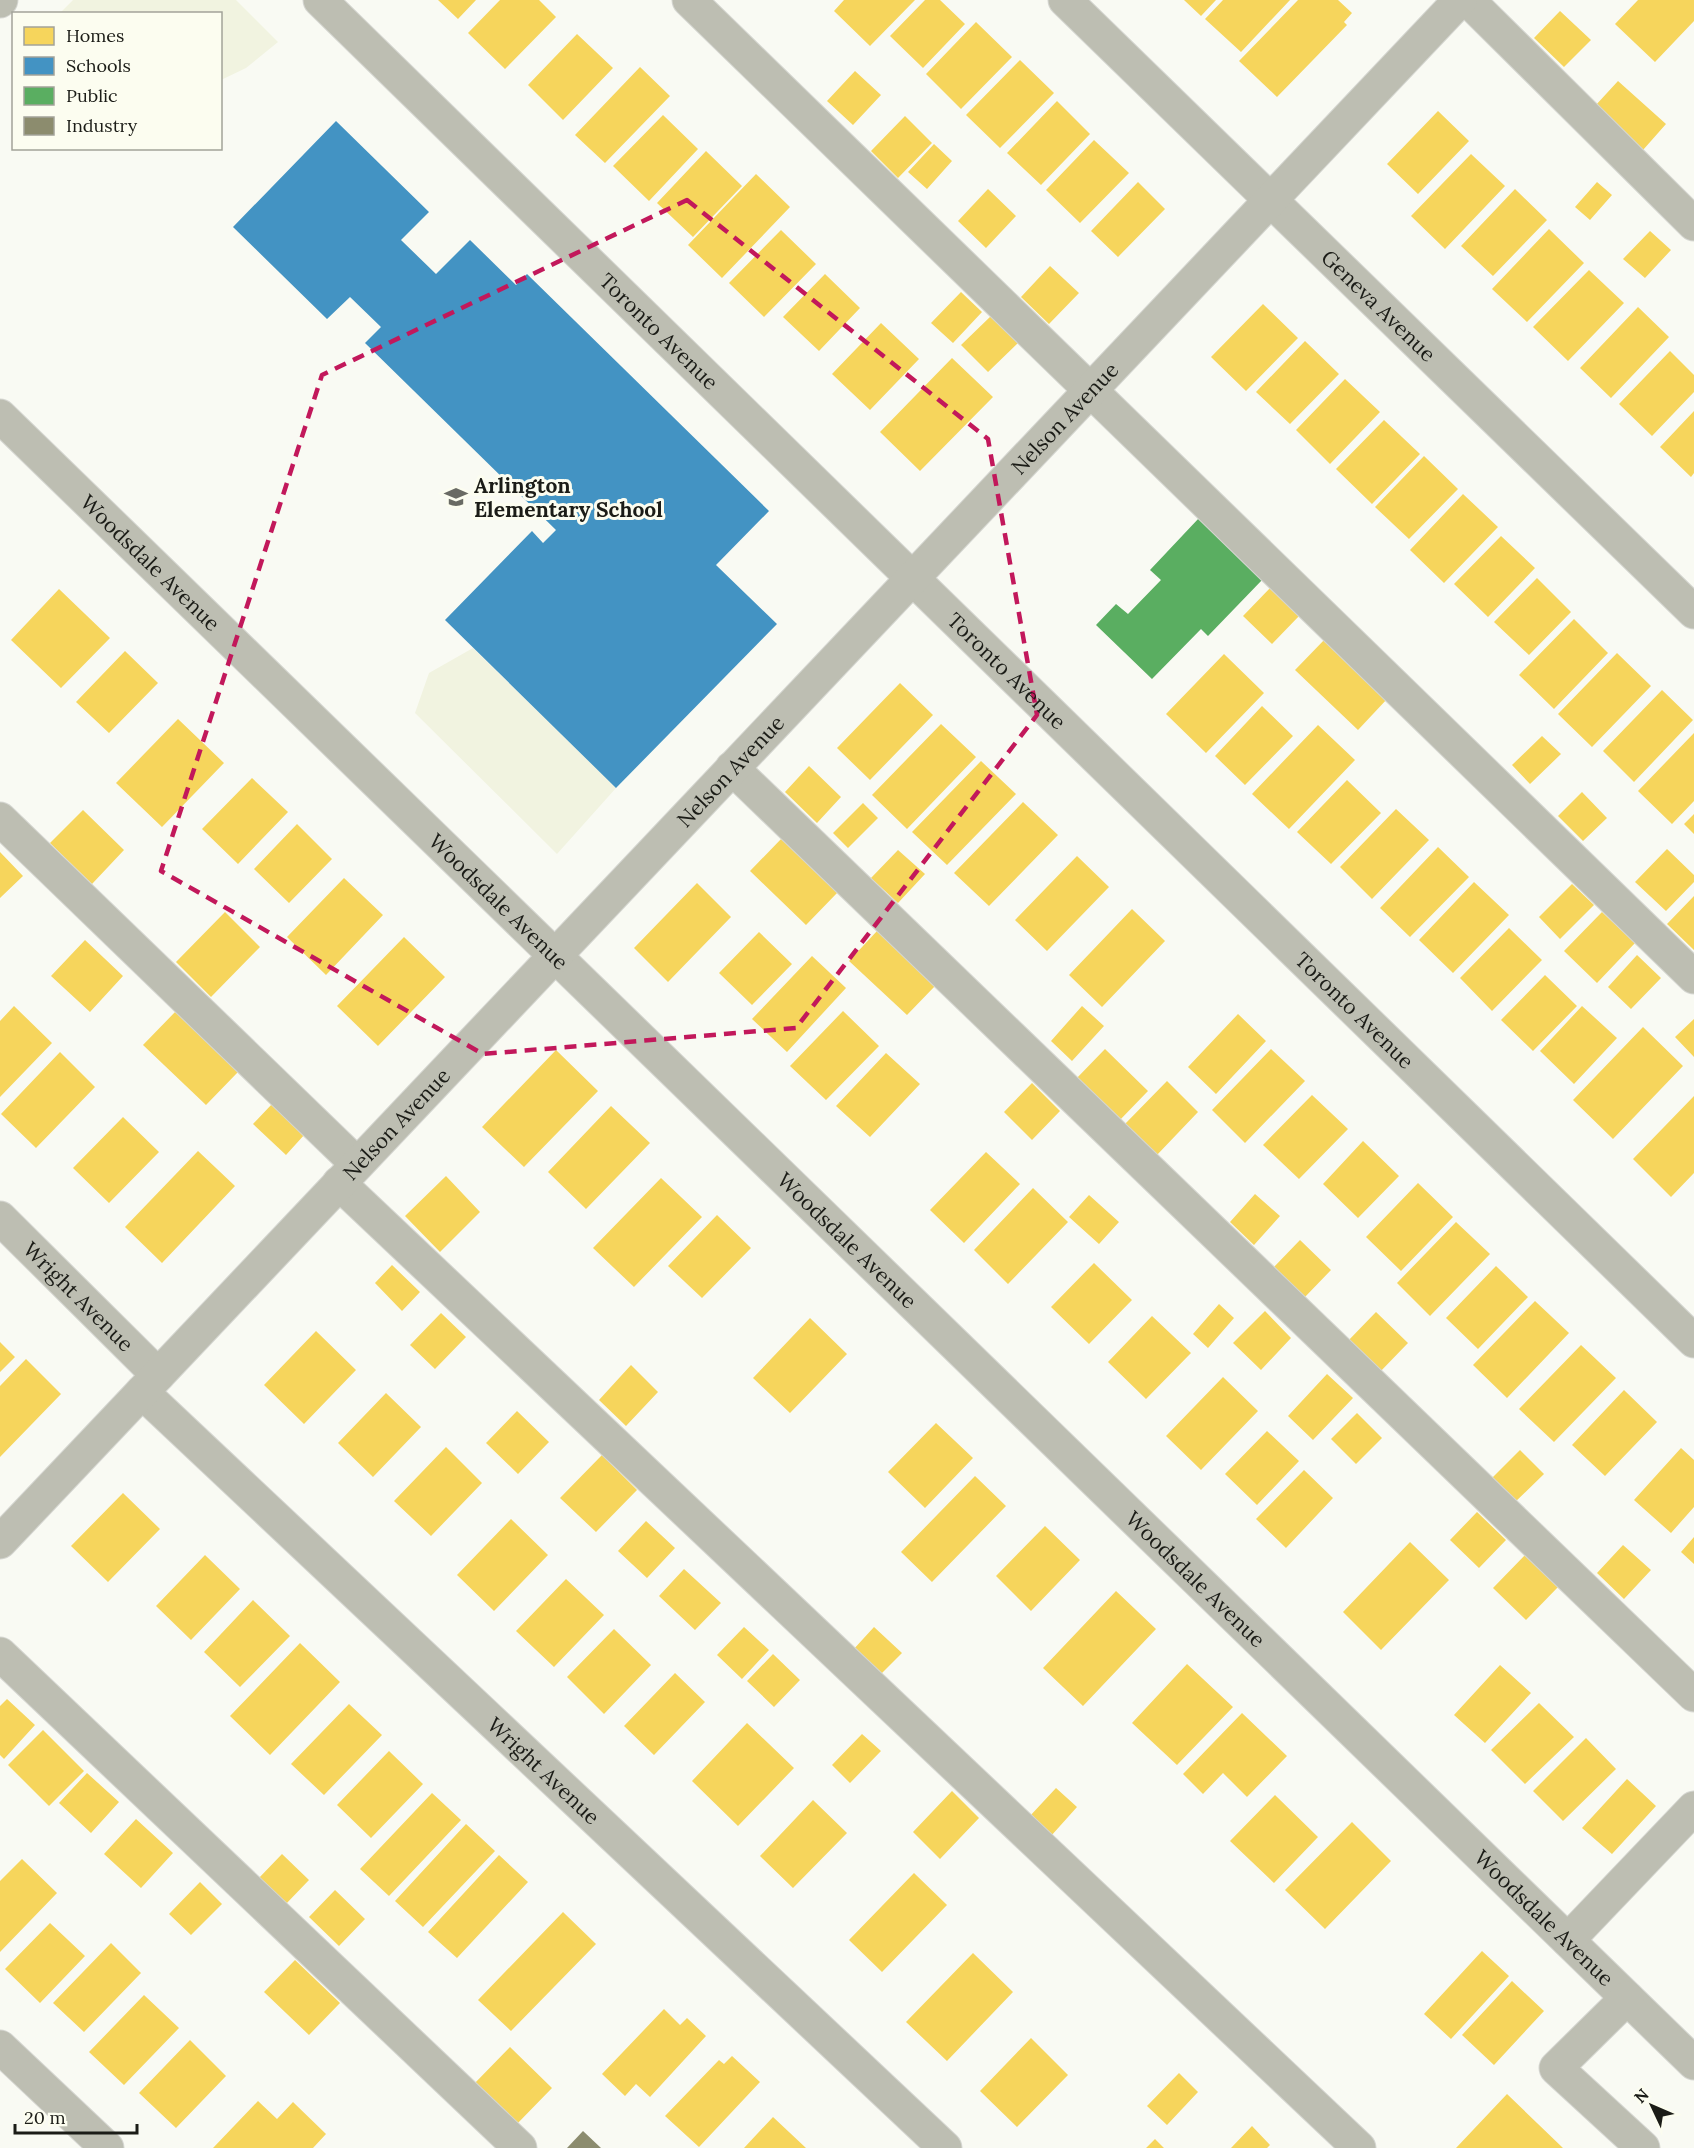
<svg xmlns="http://www.w3.org/2000/svg" width="1694" height="2148" font-family="Lora,serif">
<style>
.green{fill:#f1f3e0}
.homes{fill:#f6d55c}
.schools{fill:#4393c3}
.public{fill:#5aae61}
.industry{fill:#8c8c6e}
.lines{fill:none;stroke-linecap:round;stroke-linejoin:round}
.minor-casing{stroke:#d5d6d1;stroke-width:35}
.minor{stroke:#bdbeb2;stroke-width:33}
.marked{fill:none;stroke:#c2185b;stroke-width:4.5;stroke-dasharray:12 8;stroke-linejoin:round}
.labels{text-anchor:middle;dominant-baseline:central;stroke-width:6;stroke-linejoin:round;paint-order:stroke}
.street-label{font-size:21px;fill:#1b1c17;stroke:#fcfdf0}
.poi-label{font-size:21px;font-weight:bold;fill:#1b1c17;stroke:#fcfdf0;text-anchor:start}
</style>
<rect width="100%" height="100%" fill="#f9faf3"/>
<!-- green -->
<path class="green" d="M73 0H236L278 42 246 68 221 80 220 14 60 13Z
M473 648 616 788 557 854 415 713 429 673Z"/>
<!-- homes -->
<path class="homes" d="M438 0H476L458 19Z
M500 0H539L556 17 505 69 468 33Z
M844 0H915L870 46 834 11Z
M925 0H940L965 24 923 68 890 36Z
M1184 0H1216L1201 16Z
M1223 0H1290L1241 52 1205 19Z
M1298 0H1338L1352 13 1344 22 1347 25 1277 97 1239 61Z
M1638 0H1694V21L1655 62 1615 24Z
M1560 11 1591 40 1564 67 1534 38Z
M976 22 1012 57 961 109 926 74Z
M577 34 613 68 563 120 528 85Z
M1020 60 1054 93 1000 148 966 115Z
M640 67 670 96 605 163 575 135Z
M855 71 881 95 853 125 827 101Z
M1618 81 1666 124 1643 150 1595 106Z
M1057 101 1090 134 1041 185 1007 153Z
M1438 111 1469 141 1418 194 1387 164Z
M663 115 698 149 649 201 613 166Z
M905 116 932 143 898 178 871 151Z
M1094 140 1129 173 1080 223 1046 190Z
M934 144 952 161 927 189 908 172Z
M706 151 742 186 693 237 657 203Z
M1471 154 1505 186 1445 249 1411 216Z
M756 174 790 207 722 278 688 245Z
M1138 182 1165 209 1118 257 1091 231Z
M1597 182 1612 195 1590 220 1575 207Z
M988 189 1016 216 986 248 958 221Z
M1515 189 1547 220 1493 276 1461 246Z
M1549 229 1584 263 1527 322 1492 289Z
M781 230 816 264 764 317 729 283Z
M1650 231 1671 250 1645 278 1623 259Z
M1050 266 1079 293 1049 324 1021 297Z
M1589 270 1624 303 1568 361 1533 327Z
M825 274 860 308 819 351 783 317Z
M961 292 982 312 953 343 931 323Z
M1263 304 1298 338 1246 391 1211 357Z
M1638 307 1669 337 1611 398 1580 368Z
M991 316 1018 343 988 372 961 345Z
M881 323 919 359 870 410 832 374Z
M1305 341 1339 374 1290 424 1256 392Z
M1670 351 1694 375V392L1652 436 1619 404Z
M952 358 993 397 920 471 880 432Z
M1345 379 1380 412 1330 464 1296 430Z
M1694 411V473L1691 477 1660 447Z
M1384 420 1420 454 1372 504 1336 469Z
M1424 456 1458 489 1409 539 1375 507Z
M1463 494 1498 527 1444 583 1410 550Z
M1501 536 1535 568 1488 617 1454 584Z
M1537 578 1571 612 1529 655 1494 622Z
M1271 587 1300 615 1272 644 1243 616Z
M59 589 110 638 61 688 11 640Z
M1574 619 1608 653 1554 709 1519 675Z
M1326 638 1388 698 1358 730 1295 670Z
M125 651 158 683 109 733 76 702Z
M1617 653 1651 686 1592 747 1558 714Z
M1224 654 1264 693 1206 753 1166 714Z
M900 683 933 715 870 780 837 748Z
M1662 690 1693 720 1634 782 1603 751Z
M1262 706 1293 736 1245 785 1215 756Z
M178 719 224 763 162 827 116 783Z
M941 724 976 757 907 829 872 795Z
M1318 725 1355 760 1289 829 1252 794Z
M1694 733V801L1672 824 1638 791Z
M1542 736 1561 754 1530 784 1512 765Z
M981 761 1016 794 947 865 912 832Z
M809 766 841 797 817 823 785 792Z
M252 778 288 812 238 864 202 829Z
M1347 780 1381 813 1331 864 1297 832Z
M1582 792 1607 818 1583 841 1558 816Z
M1023 802 1058 835 989 906 954 873Z
M863 803 878 818 848 848 833 833Z
M1396 809 1429 840 1372 899 1340 867Z
M83 810 124 850 92 884 50 843Z
M1694 814V834L1684 824Z
M297 824 332 859 289 903 254 869Z
M782 838 838 892 806 925 750 871Z
M1438 847 1469 877 1410 937 1380 908Z
M1667 849 1694 875V882L1666 911 1635 882Z
M898 850 925 874 898 903 871 878Z
M0 852 23 876 0 898Z
M1077 856 1109 887 1047 951 1015 920Z
M344 878 383 915 326 975 287 937Z
M1474 882 1509 915 1453 973 1419 940Z
M697 883 731 917 668 982 634 948Z
M1572 884 1594 905 1560 939 1539 917Z
M1694 896V950L1667 924Z
M1132 909 1165 941 1102 1007 1069 975Z
M225 912 260 947 211 997 176 962Z
M1602 912 1635 943 1597 983 1564 951Z
M1509 928 1542 960 1492 1011 1460 978Z
M877 931 935 986 907 1015 849 961Z
M759 932 792 964 752 1005 719 973Z
M404 937 445 977 378 1046 337 1006Z
M85 940 123 976 90 1012 51 976Z
M1637 955 1661 978 1631 1009 1608 987Z
M812 956 846 988 787 1052 752 1019Z
M1545 975 1577 1006 1533 1051 1501 1020Z
M14 1006 52 1043 0 1097V1021Z
M1082 1006 1104 1026 1072 1061 1051 1041Z
M1582 1006 1617 1038 1574 1084 1540 1051Z
M176 1011 238 1072 206 1105 143 1045Z
M843 1011 879 1046 826 1100 790 1066Z
M1238 1014 1266 1041 1216 1094 1188 1067Z
M1694 1019V1057L1675 1037Z
M1643 1027 1683 1066 1613 1139 1573 1100Z
M1105 1049 1148 1091 1117 1123 1074 1081Z
M1271 1049 1305 1081 1245 1143 1212 1110Z
M556 1050 598 1091 524 1167 482 1127Z
M60 1052 95 1087 36 1148 1 1114Z
M886 1053 920 1084 870 1137 836 1106Z
M1167 1081 1198 1112 1156 1156 1124 1125Z
M1032 1083 1060 1111 1032 1140 1004 1112Z
M1312 1095 1348 1129 1299 1179 1263 1145Z
M1694 1096V1173L1671 1197 1633 1159Z
M272 1104 305 1134 286 1155 253 1124Z
M611 1106 650 1143 586 1209 548 1172Z
M123 1117 159 1152 109 1203 73 1168Z
M1363 1141 1399 1176 1358 1218 1323 1184Z
M198 1151 235 1186 162 1263 125 1227Z
M986 1152 1020 1184 964 1243 930 1210Z
M446 1176 480 1212 440 1252 405 1216Z
M661 1178 702 1217 634 1287 593 1248Z
M1418 1183 1453 1217 1401 1271 1366 1237Z
M1033 1188 1068 1222 1008 1284 974 1250Z
M1255 1194 1280 1216 1254 1245 1230 1222Z
M1089 1195 1119 1222 1099 1244 1069 1217Z
M717 1215 751 1248 702 1298 668 1266Z
M1456 1222 1490 1254 1430 1316 1397 1283Z
M1300 1240 1331 1270 1304 1298 1273 1268Z
M1094 1263 1132 1300 1089 1344 1051 1307Z
M392 1265 420 1292 402 1311 375 1283Z
M1496 1266 1528 1297 1478 1349 1446 1318Z
M1535 1301 1569 1333 1507 1398 1473 1365Z
M1219 1304 1234 1318 1208 1348 1193 1334Z
M1265 1311 1291 1338 1261 1370 1233 1343Z
M1376 1312 1408 1343 1377 1375 1345 1344Z
M441 1313 466 1337 435 1369 410 1345Z
M1152 1316 1191 1353 1146 1399 1108 1362Z
M810 1318 847 1354 790 1413 753 1378Z
M316 1331 356 1370 304 1424 264 1385Z
M0 1342 15 1357 0 1372Z
M1581 1345 1616 1378 1554 1442 1519 1409Z
M26 1359 61 1394 0 1457V1386Z
M631 1365 658 1392 626 1426 599 1400Z
M1327 1374 1353 1398 1313 1440 1288 1416Z
M1223 1377 1258 1411 1201 1470 1166 1436Z
M1624 1390 1657 1422 1605 1476 1572 1445Z
M386 1393 421 1427 373 1477 338 1443Z
M517 1411 549 1442 518 1474 486 1443Z
M1357 1413 1382 1438 1356 1464 1331 1439Z
M936 1423 973 1458 925 1508 888 1472Z
M1267 1431 1299 1461 1257 1505 1225 1474Z
M446 1447 482 1483 431 1536 394 1501Z
M1681 1448 1694 1460V1507L1671 1533 1634 1500Z
M1520 1450 1544 1474 1512 1505 1488 1482Z
M602 1455 637 1490 596 1532 560 1498Z
M1304 1470 1333 1498 1286 1548 1256 1519Z
M975 1476 1006 1506 932 1582 901 1552Z
M123 1493 160 1529 108 1582 71 1546Z
M1477 1512 1506 1540 1479 1568 1450 1540Z
M511 1519 548 1555 494 1611 457 1575Z
M646 1521 675 1548 647 1578 618 1551Z
M1045 1526 1080 1560 1031 1611 996 1576Z
M1694 1537V1564L1681 1552Z
M1410 1542 1449 1580 1381 1650 1343 1612Z
M1623 1545 1651 1570 1624 1599 1597 1573Z
M1526 1554 1559 1586 1526 1620 1493 1588Z
M205 1555 240 1589 191 1640 156 1606Z
M684 1569 721 1603 695 1630 659 1596Z
M566 1579 604 1615 554 1667 516 1631Z
M1116 1591 1156 1629 1083 1706 1043 1668Z
M253 1600 290 1636 240 1687 204 1652Z
M744 1627 769 1650 742 1679 717 1655Z
M874 1627 902 1653 879 1676 852 1651Z
M614 1629 651 1665 604 1714 567 1677Z
M300 1643 340 1682 270 1755 230 1716Z
M773 1654 800 1680 774 1707 747 1681Z
M1187 1664 1233 1707 1177 1765 1132 1723Z
M1500 1665 1531 1693 1485 1743 1454 1715Z
M675 1673 705 1702 654 1755 624 1726Z
M7 1699 35 1725 4 1759 0 1755V1706Z
M1539 1703 1574 1737 1525 1784 1491 1750Z
M349 1704 382 1735 324 1795 291 1764Z
M1242 1713 1287 1756 1247 1797 1223 1773 1203 1794 1183 1774Z
M747 1723 794 1768 738 1826 692 1781Z
M43 1730 84 1771 49 1806 8 1765Z
M862 1734 881 1751 850 1783 832 1765Z
M1586 1738 1616 1769 1563 1821 1533 1791Z
M389 1751 423 1784 371 1838 337 1805Z
M87 1773 119 1802 91 1833 59 1803Z
M1627 1779 1656 1806 1612 1854 1582 1828Z
M1056 1788 1077 1807 1051 1836 1029 1817Z
M952 1791 979 1818 940 1859 913 1832Z
M432 1793 461 1820 389 1896 360 1869Z
M1275 1795 1318 1837 1274 1883 1230 1841Z
M813 1800 847 1833 793 1888 760 1856Z
M136 1819 173 1853 141 1888 104 1854Z
M1352 1822 1391 1861 1325 1929 1285 1890Z
M466 1824 495 1851 423 1927 395 1901Z
M282 1854 309 1880 284 1906 257 1880Z
M499 1855 528 1882 457 1958 428 1932Z
M22 1859 57 1893 0 1952V1881Z
M914 1873 947 1905 882 1972 849 1940Z
M200 1882 222 1904 191 1935 169 1914Z
M335 1890 365 1919 339 1946 309 1917Z
M563 1912 596 1944 511 2031 478 2000Z
M50 1923 85 1956 40 2003 5 1969Z
M111 1943 141 1973 84 2032 53 2003Z
M1482 1951 1509 1976 1451 2039 1424 2014Z
M973 1953 1013 1992 947 2061 906 2022Z
M295 1960 340 2003 309 2035 264 1992Z
M1512 1981 1544 2011 1494 2065 1462 2035Z
M144 1995 179 2028 124 2085 89 2052Z
M664 2009 680 2025 687 2018 706 2036 650 2097 636 2084 625 2096 602 2074Z
M1031 2038 1068 2075 1017 2127 980 2091Z
M190 2040 226 2076 176 2128 139 2093Z
M510 2047 552 2088 515 2126 473 2085Z
M732 2056 760 2082 699 2147 665 2116 719 2060 724 2064Z
M1179 2073 1198 2092 1167 2125 1147 2106Z
M1507 2094 1563 2148H1456Z
M258 2101 277 2119 293 2102 326 2134 313 2148H213Z
M773 2117 806 2148H744Z
M1252 2126 1270 2145 1267 2148H1231Z
M1155 2139 1164 2148H1146Z"/>
<!-- schools -->
<path class="schools" d="M336 121 429 212 401 240 436 274 470 240 516 285 527 274 769 511 716 565 777 624 616 788 445 620 532 531 543 543 556 530 365 343 381 327 350 297 327 319 233 227Z"/>
<!-- public -->
<path class="public" d="M1199 518 1263 579 1208 636 1201 629 1152 679 1096 625 1116 604 1128 614 1161 580 1150 570Z"/>
<!-- industry -->
<path class="industry" d="M583 2131 601 2148H567Z"/>
<g class="lines">
<!-- minor casing -->
<g class="minor-casing">
<g id="minor">
<path id="s1" d="M320 0 1694 1341"/>
<path d="M689 0 1694 977"/>
<path id="s2" d="M1065 0 1694 612"/>
<path d="M1468 0 1694 224"/>
<path d="M0 1 1 0"/>
<path id="s3" d="M0 416 1694 2063"/>
<path d="M732 768 1694 1695"/>
<path d="M0 819 357 1164"/>
<path d="M339 1183 1359 2148"/>
<path id="s4" d="M0 1218 158 1375"/>
<path id="s5" d="M142 1392 945 2148"/>
<path id="s6" d="M0 1542 1460 0"/>
<path d="M0 1654 520 2148"/>
<path d="M1568 1940 1694 1808"/>
<path d="M1627 1998 1556 2068 1643 2148"/>
<path d="M0 2047 107 2148"/>
</g>
</g>
<!-- minor -->
<use href="#minor" class="minor"/>
</g>
<!-- marked area -->
<path class="marked" d="M687 200 988 439 1037 715 796 1028 483 1054 161 871 322 375Z"/>
<!-- icons -->
<defs>
<g id="school-bare" transform="scale(1.8)"><path d="M0-5L7-2L0 1L-7-2ZM-4 1L0 2.5L4 1V4Q0 6-4 4Z" fill="#696a64" stroke="#fcfdf0" stroke-width="2.5" paint-order="stroke"/></g>
</defs>
<g fill-rule="evenodd">
<use href="#school-bare" x="456" y="497"/>
</g>
<g class="labels">
<!-- street labels -->
<g class="street-label">
<text stroke="none"><textPath href="#s2" startOffset="438">Geneva Avenue</textPath></text>
<text stroke="none"><textPath href="#s1" startOffset="474">Toronto Avenue</textPath></text>
<text stroke="none"><textPath href="#s6" startOffset="1548">Nelson Avenue</textPath></text>
<text stroke="none"><textPath href="#s3" startOffset="210">Woodsdale Avenue</textPath></text>
<text stroke="none"><textPath href="#s1" startOffset="960">Toronto Avenue</textPath></text>
<text stroke="none"><textPath href="#s6" startOffset="1062">Nelson Avenue</textPath></text>
<text stroke="none"><textPath href="#s3" startOffset="696">Woodsdale Avenue</textPath></text>
<text stroke="none"><textPath href="#s1" startOffset="1446">Toronto Avenue</textPath></text>
<text stroke="none"><textPath href="#s6" startOffset="576">Nelson Avenue</textPath></text>
<text stroke="none"><textPath href="#s3" startOffset="1182">Woodsdale Avenue</textPath></text>
<text stroke="none"><textPath href="#s4" startOffset="111">Wright Avenue</textPath></text>
<text stroke="none"><textPath href="#s3" startOffset="1668">Woodsdale Avenue</textPath></text>
<text stroke="none"><textPath href="#s5" startOffset="552">Wright Avenue</textPath></text>
<text stroke="none"><textPath href="#s3" startOffset="2154">Woodsdale Avenue</textPath></text>
</g>
<!-- poi labels -->
<g class="poi-label">
<text x="474" y="485">Arlington<tspan x="474" dy="24">Elementary School</tspan></text>
</g>
</g>
<!-- legend -->
<rect x="12" y="12" width="210" height="138" fill="#fcfdf0" stroke="#a2a399" stroke-width="1.5"/>
<rect x="24" y="27" width="30" height="18" fill="#f6d55c" stroke="#a2a399" stroke-width="1.5"/>
<text x="66" y="42" font-size="18" fill="#1b1c17">Homes</text>
<rect x="24" y="57" width="30" height="18" fill="#4393c3" stroke="#a2a399" stroke-width="1.5"/>
<text x="66" y="72" font-size="18" fill="#1b1c17">Schools</text>
<rect x="24" y="87" width="30" height="18" fill="#5aae61" stroke="#a2a399" stroke-width="1.5"/>
<text x="66" y="102" font-size="18" fill="#1b1c17">Public</text>
<rect x="24" y="117" width="30" height="18" fill="#8c8c6e" stroke="#a2a399" stroke-width="1.5"/>
<text x="66" y="132" font-size="18" fill="#1b1c17">Industry</text>
<!-- north arrow -->
<g transform="translate(1652 2106) rotate(314)" stroke="#fcfdf0" stroke-width="4.5" paint-order="stroke">
<path d="M0-4.5L10 22L0 15L-10 22Z" fill="#1b1c17"/>
<text y="-9" font-size="16" font-weight="bold" text-anchor="middle" fill="#1b1c17">N</text>
</g>
<!-- scale -->
<path d="M15 2124v9h122v-9" fill="none" stroke="#1b1c17" stroke-width="3"/>
<text x="24" y="2124" font-size="18" fill="#1b1c17" stroke="#fcfdf0" stroke-width="4.5" paint-order="stroke">20 m</text>
</svg>
